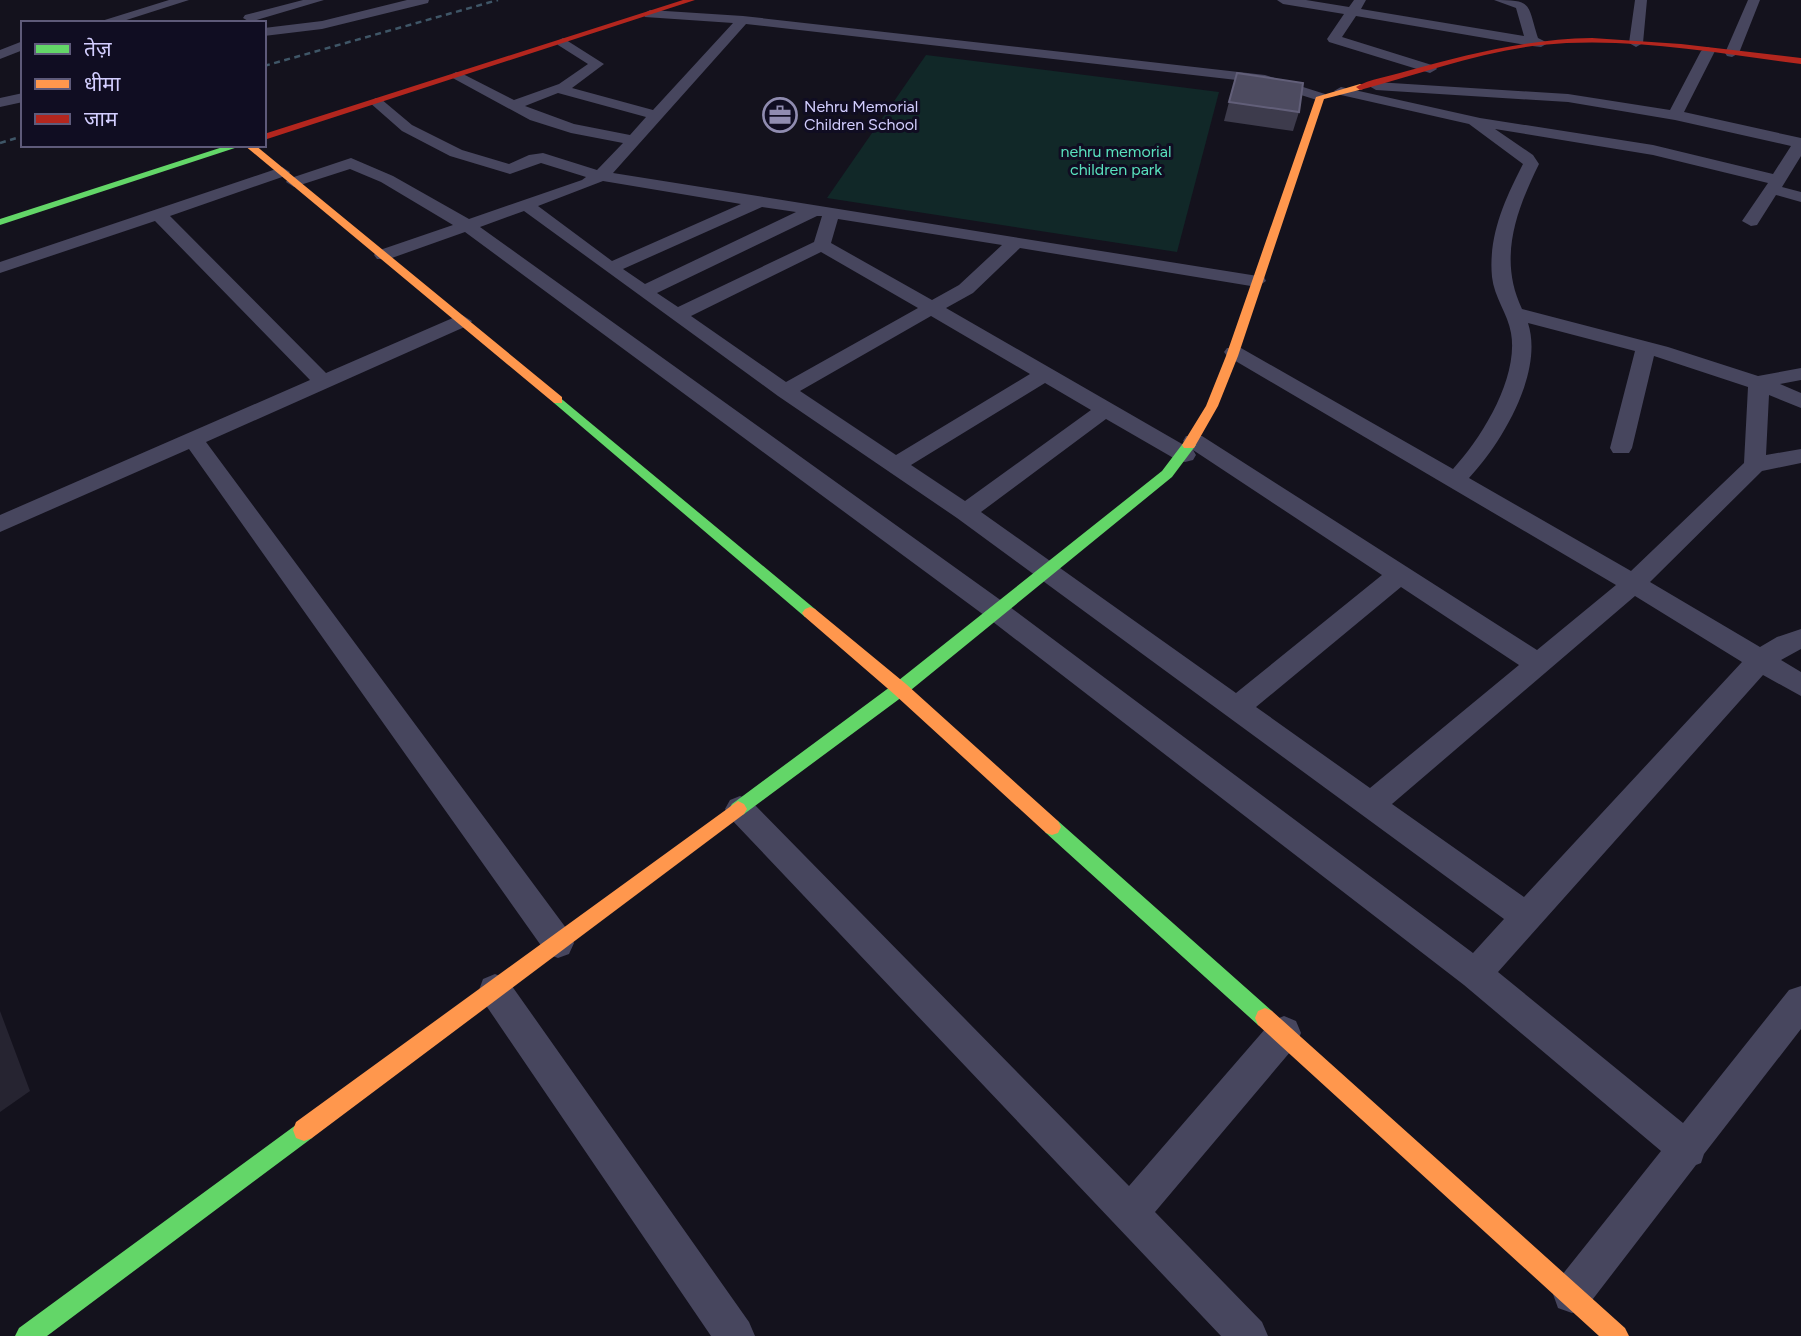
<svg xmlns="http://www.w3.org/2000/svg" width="1801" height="1336" font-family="Figtree,'Noto Sans Devanagari',sans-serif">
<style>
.green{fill:#112828}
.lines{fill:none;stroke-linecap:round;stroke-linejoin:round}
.street{fill:#47465e;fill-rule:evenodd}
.fast{fill:#63d668;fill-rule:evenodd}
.slow{fill:#ff974d;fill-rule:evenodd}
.jam{fill:#b3261e;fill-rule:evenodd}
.rail{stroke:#3f5667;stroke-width:2.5;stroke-dasharray:6 4.5;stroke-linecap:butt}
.wall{fill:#3d3b4c}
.shaded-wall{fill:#262431}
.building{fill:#4d4b60;stroke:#625f79;stroke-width:2}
.labels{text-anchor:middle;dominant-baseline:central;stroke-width:6;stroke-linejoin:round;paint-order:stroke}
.far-poi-label{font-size:16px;fill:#d3ceff;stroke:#100d22;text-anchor:start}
.far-park-label{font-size:16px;fill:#59e0bd;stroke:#100d22}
</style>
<rect width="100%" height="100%" fill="#14121d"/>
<!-- green -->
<path class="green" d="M926 55 1219 92 1177 252 827 198Z"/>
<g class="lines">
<!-- street -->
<path class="street" d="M169 0H189L117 23H95Z
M303 0H324L250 22 243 18 245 15Z
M407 0H429L428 3 322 29 264 36V28L322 21Z
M1277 0H1306L1349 7 1354 0H1366L1361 9 1524 36 1516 8 1494 0C1533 0 1527 3 1538 38L1548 43 1541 47 1532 46 1356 16 1342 37 1435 66 1437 69 1430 73 1329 42 1327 39 1344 14 1283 4Z
M1635 0H1647L1643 43 1636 47 1629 43Z
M1748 0H1760L1739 53 1732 57 1727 56 1725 53Z
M650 10 743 16 1265 75 1325 94 1327 97 1320 101 1263 83 746 24 613 173 1264 277 1266 281 1257 287 1020 248 973 293 946 308 1189 448 1183 441 1186 436H1202L1537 650 1616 585 1227 356 1224 352 1227 348H1241L1453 469C1482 438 1519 377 1511 333 1508 314 1494 297 1492 277 1488 236 1505 199 1523 164L1469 124 1341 95 1334 91 1341 87 1480 118 1653 145 1773 174 1791 146 1675 120 1568 102 1376 90 1369 86 1376 82 1568 94 1670 110 1701 51 1708 47 1715 51 1684 112 1801 138V156L1782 187 1801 192V202L1776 195 1757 225 1751 226 1742 221 1768 183 1653 155 1495 129 1533 155 1539 164C1516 211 1498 259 1522 309L1668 347 1758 376 1801 368V380L1780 384 1801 393V408L1769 395 1766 455 1801 449V463L1762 471 1650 582 1760 647 1777 637 1801 629V649L1781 660 1801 672V696L1763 675 1498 972 1683 1123 1789 990 1801 986V1029L1704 1154 1701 1163 1696 1165 1586 1308 1572 1313 1558 1308 1553 1294 1558 1280 1661 1151 1464 985 988 618 465 232 389 259H377L374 255 377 251 453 225 381 182 350 169 294 187 286 182 288 179 351 158 393 176 469 219 582 180 586 177 541 163 510 174 450 156 402 131 369 102 376 98 381 99 412 125 462 150 509 164 529 155 543 153 597 170 623 143 571 133 530 120 449 76 456 72 461 73 514 100 559 84 588 64 558 45 556 42 563 38 604 64 572 88 653 110 733 23 645 17 643 14ZM558 93 646 117 630 135 574 124 525 106ZM603 181 741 204 612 261 538 206ZM762 207 796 212 645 284 623 269ZM524 211 778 396 957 518 1504 919 1473 953 1006 604 480 227ZM817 216H822L814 242 678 307 657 293ZM838 219 1002 245 959 285 932 300 831 243ZM821 252 918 308 786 382 691 316ZM931 316 1030 374 896 455 800 391ZM1528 323 1635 351 1610 448 1613 453H1629L1632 448 1654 356 1748 387 1744 463 1631 571 1469 478C1502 443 1544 372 1528 323ZM1045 383 1091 410 965 501 911 465ZM1106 419 1177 460 1185 462 1193 460 1196 455 1193 450 1382 575 1236 693 981 512ZM1401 587 1519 665 1370 788 1256 707ZM1635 596 1742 662 1524 897 1392 804Z
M23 41V50L0 59V50Z
M23 93V102L0 107V98Z
M282 167 290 172 288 175 170 216 326 373 455 317 462 315 472 321 469 325 206 442 569 932 574 943 569 954 558 958 547 954 189 449 0 532V515L310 380 155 221 0 273V262Z
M740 796 750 800 1129 1186 1272 1021 1284 1016 1296 1021 1301 1033 1296 1045 1155 1212 1262 1322 1268 1336H1221L730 818 725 809 730 800Z
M495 974 507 979 749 1322 755 1336H711L483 1001 479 990 483 979Z"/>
<!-- fast -->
<path class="fast" d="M229 145H244L0 225V219Z
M558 396 815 609 818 613 815 617H805L554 403V397Z
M1189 441 1196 445 1172 477 906 694 744 814 738 817 732 814 729 809 732 804 894 684 1162 471 1184 442Z
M1052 819 1058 821 1272 1011 1275 1018 1272 1025 1265 1028 1258 1025 1046 833 1043 827 1046 821Z
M304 1119 312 1122 315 1130 312 1138 47 1336H15L19 1328Z"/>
<!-- slow -->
<path class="slow" d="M1360 84 1363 85V89L1324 99 1238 356 1218 406 1194 448H1184L1182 445 1206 406 1226 356 1316 97Z
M244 145H255L562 397V403H554Z
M810 607 815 609 906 684 1058 821 1061 827 1058 833 1052 835 1046 833 894 694 805 617 802 613 805 609Z
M738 801 744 804 747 809 744 814 312 1138 304 1141 296 1138 293 1130 296 1122Z
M1265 1008 1272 1011 1625 1328 1629 1336H1599L1258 1025 1255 1018 1258 1011Z"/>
<!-- jam -->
<path class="jam" d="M683 0H695L264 140V134Z
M1592 38 1681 44 1801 58V64C1716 53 1627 36 1541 45 1479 52 1420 74 1360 90L1356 87C1369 79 1391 76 1407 71 1468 54 1528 39 1592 38Z"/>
<!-- rail -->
<path class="rail" d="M264 66 498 0
M0 143 23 136"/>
</g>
<!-- wall -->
<path class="wall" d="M1229 102 1299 112 1293 131 1224 121Z"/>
<!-- shaded-wall -->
<path class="shaded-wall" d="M0 1011 30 1091 0 1112Z"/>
<!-- building -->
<path class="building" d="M1237 73 1303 83 1299 112 1229 102Z"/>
<!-- icons -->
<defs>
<g id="office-ring" transform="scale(1.75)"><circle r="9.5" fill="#100d22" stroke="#908cb0" stroke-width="1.5"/><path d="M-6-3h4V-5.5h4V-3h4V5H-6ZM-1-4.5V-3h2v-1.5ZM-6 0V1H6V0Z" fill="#908cb0"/></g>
</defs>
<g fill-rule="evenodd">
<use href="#office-ring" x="780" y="115"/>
</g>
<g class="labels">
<!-- far-poi labels -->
<g class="far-poi-label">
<text x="804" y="106">Nehru Memorial<tspan x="804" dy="18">Children School</tspan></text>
</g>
<!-- far-park labels -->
<g class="far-park-label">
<text x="1116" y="151">nehru memorial<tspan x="1116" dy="18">children park</tspan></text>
</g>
</g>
<!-- legend -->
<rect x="21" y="21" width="245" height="126" fill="#100d22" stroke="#5e5a7a" stroke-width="2"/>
<rect x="35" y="44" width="35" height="10" fill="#63d668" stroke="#5e5a7a" stroke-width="2"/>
<text x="84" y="56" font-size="21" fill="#d3ceff">तेज़</text>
<rect x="35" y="79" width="35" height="10" fill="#ff974d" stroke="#5e5a7a" stroke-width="2"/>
<text x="84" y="91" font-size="21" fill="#d3ceff">धीमा</text>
<rect x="35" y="114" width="35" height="10" fill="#b3261e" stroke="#5e5a7a" stroke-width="2"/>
<text x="84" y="126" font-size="21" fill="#d3ceff">जाम</text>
</svg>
